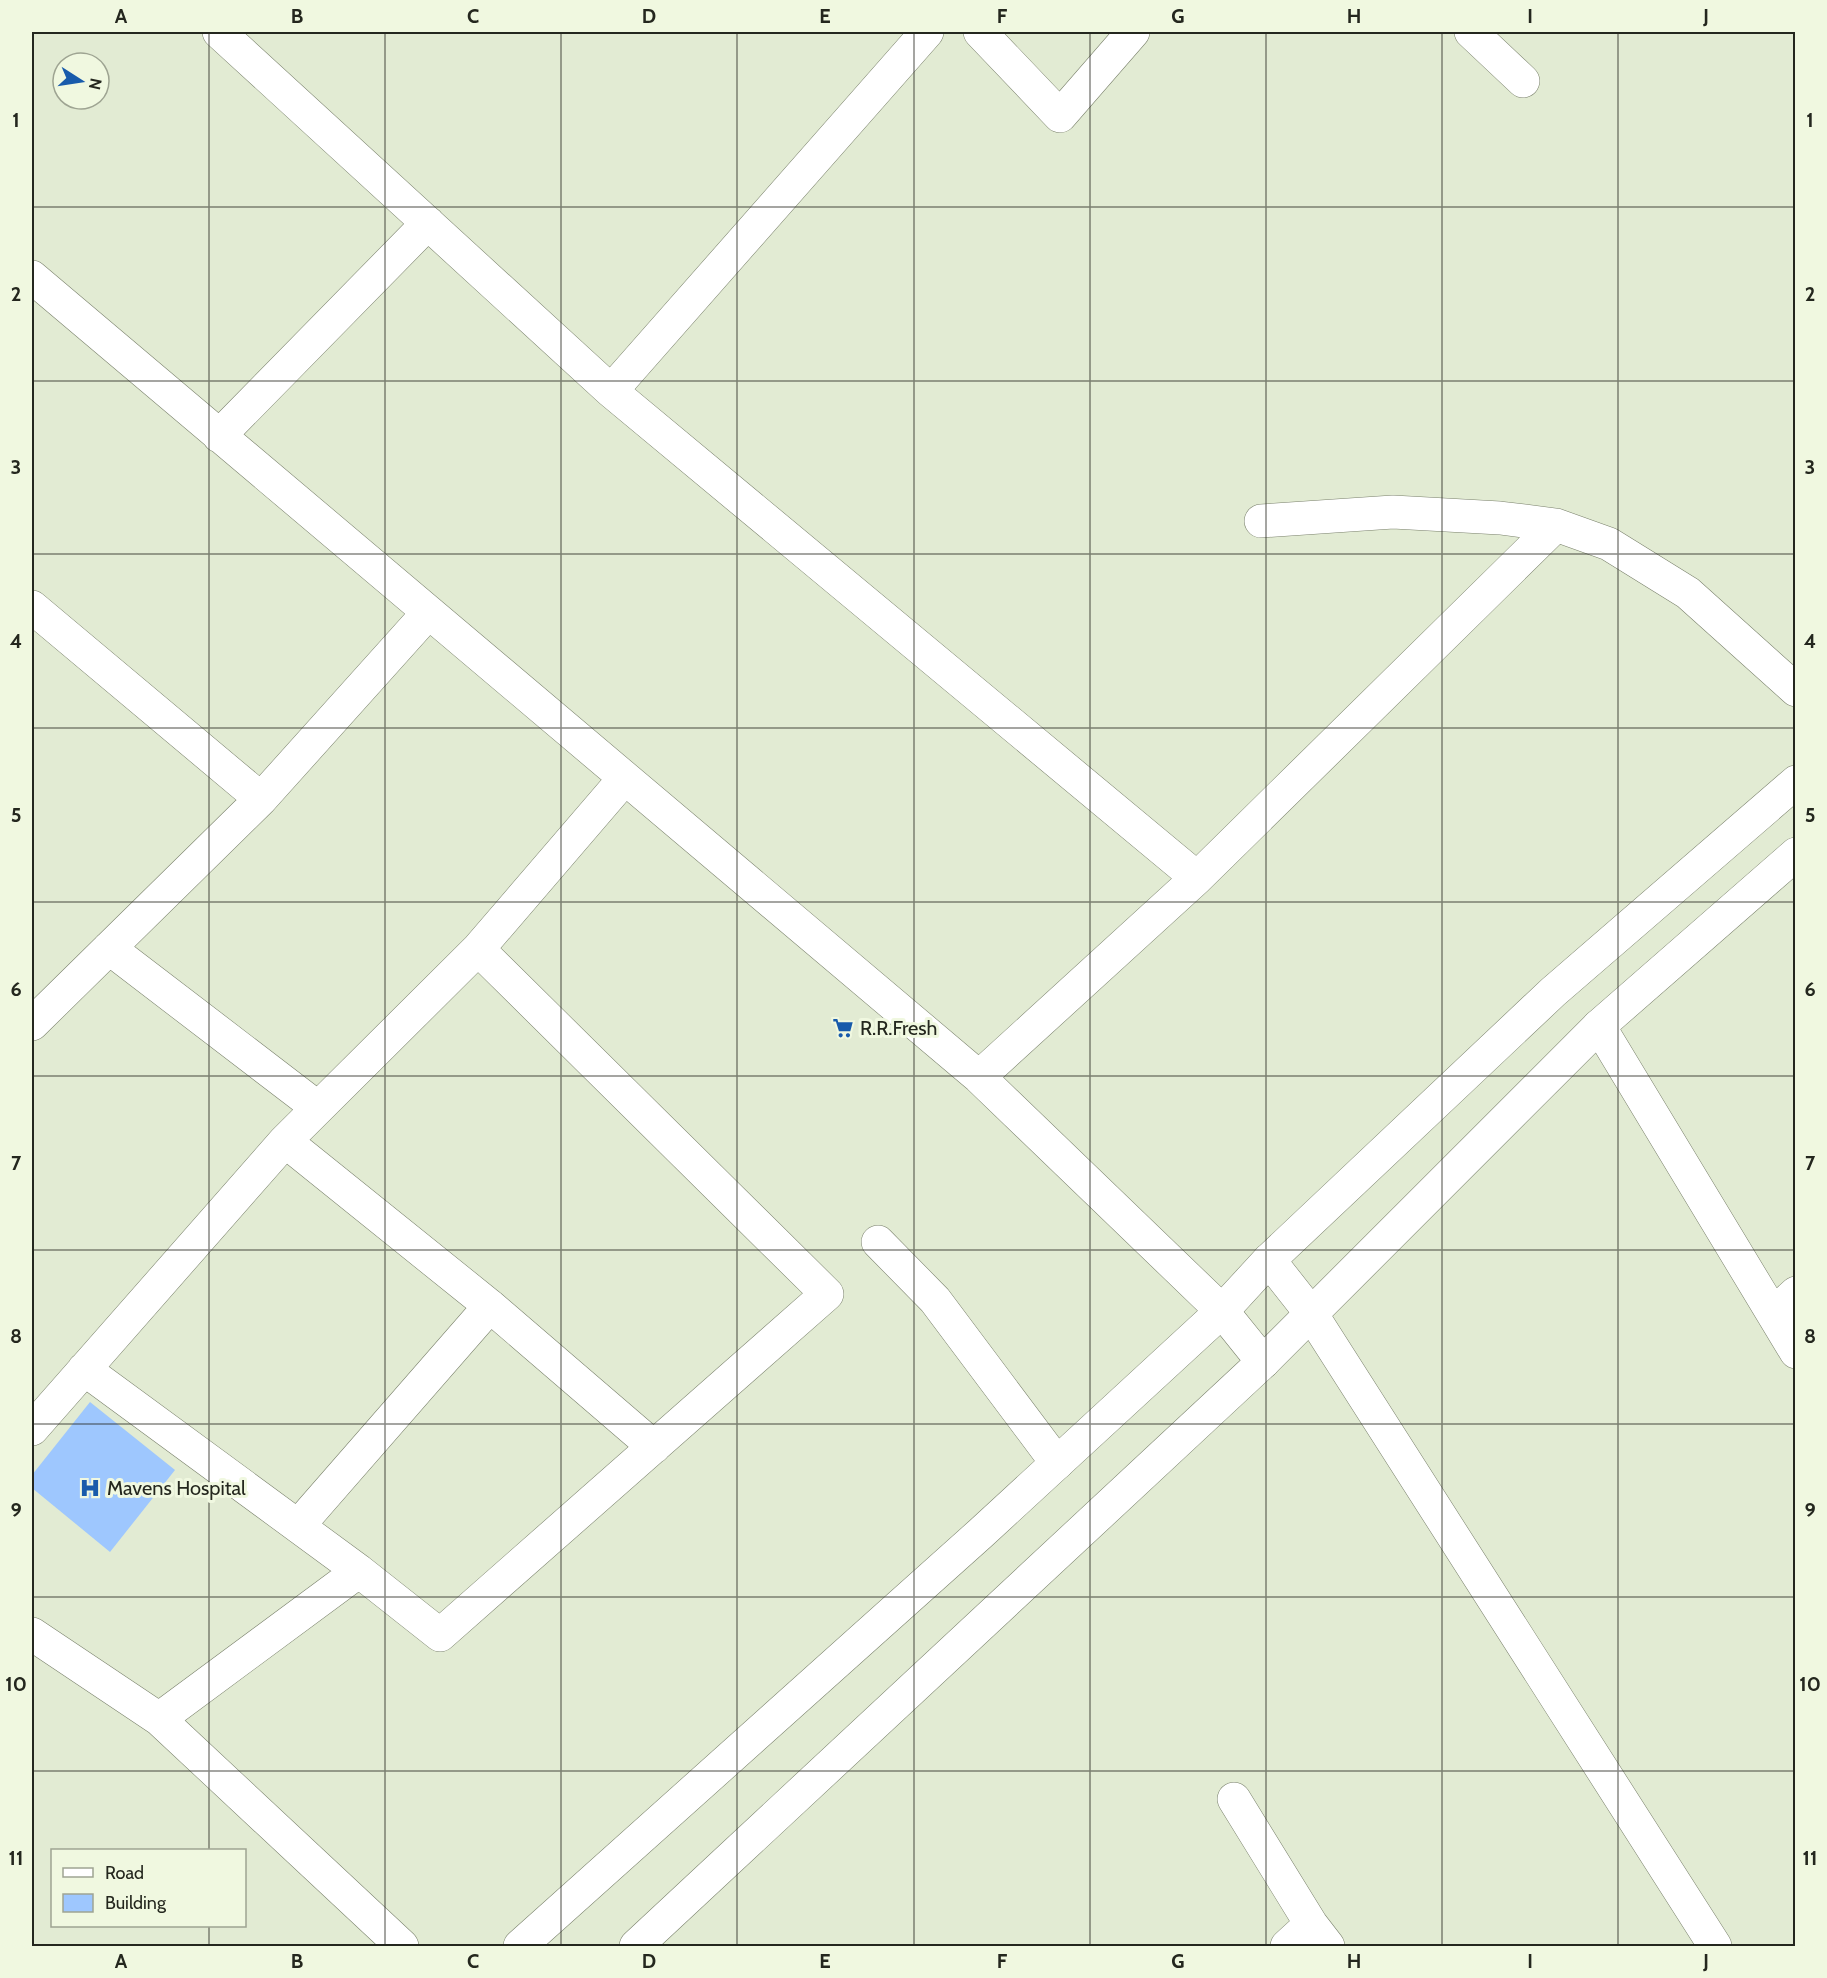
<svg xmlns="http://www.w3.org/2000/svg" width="1827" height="1978" font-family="Cabin,sans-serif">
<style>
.building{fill:#9ec7fe}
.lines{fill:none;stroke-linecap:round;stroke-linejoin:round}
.minor-casing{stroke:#7a816c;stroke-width:34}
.tertiary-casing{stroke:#7a816c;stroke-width:34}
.minor{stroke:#fff;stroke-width:33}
.tertiary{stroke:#fff;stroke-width:33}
.grid{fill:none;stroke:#24271e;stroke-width:1.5;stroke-opacity:0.55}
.labels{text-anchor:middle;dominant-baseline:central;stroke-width:6;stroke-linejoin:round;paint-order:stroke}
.poi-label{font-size:20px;fill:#24271e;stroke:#f0f8e0;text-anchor:start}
.neatline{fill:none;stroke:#24271e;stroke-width:2}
.grid-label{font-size:20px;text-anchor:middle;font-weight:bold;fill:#24271e}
</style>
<rect width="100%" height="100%" fill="#e2ebd3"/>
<!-- building -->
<path class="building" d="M90 1402 175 1470 110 1552 32 1488V1475Z"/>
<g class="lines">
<!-- minor casing -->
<g class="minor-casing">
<path id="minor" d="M219 32 611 391 1197 878
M980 32 1060 116 1133 32
M1471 32 1523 81
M32 277 979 1077 1222 1311 1263 1362
M611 391 927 32
M219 436 428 223
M1261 521 1393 512 1500 518 1556 525 1609 544 1688 593 1796 690
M32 607 261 799
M109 948 318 1108
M32 1024 261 799 428 613
M1599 1026 1796 1352
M979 1077 1197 878 1556 525
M285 1141 490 1306 654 1447
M878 1242 935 1300 1057 1463
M1269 1260 1310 1312 1715 1946
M1773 1314 1796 1293
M84 1369 359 1571 440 1635 827 1294 478 949
M32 1429 285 1141 478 949 624 779
M298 1526 490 1306
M32 1634 159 1719 402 1946
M159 1719 359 1571
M1234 1799 1311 1924 1328 1946
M1287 1946 1311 1924"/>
</g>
<!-- tertiary casing -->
<g class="tertiary-casing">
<path id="tertiary" d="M520 1946 981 1533 1222 1311 1269 1260 1553 992 1796 782
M636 1946 1263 1362 1599 1026 1796 854"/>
</g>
<!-- minor -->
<use href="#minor" class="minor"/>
<!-- tertiary -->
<use href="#tertiary" class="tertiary"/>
</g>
<!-- grid -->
<path class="grid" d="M209 32V1850M385 32V1946M561 32V1946M737 32V1946M914 32V1946M1090 32V1946M1266 32V1946M1442 32V1946M1618 32V1946M32 207H1796M32 381H1796M32 554H1796M32 728H1796M32 902H1796M32 1076H1796M32 1250H1796M32 1424H1796M32 1597H1796M32 1771H1796M209 1926V1946"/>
<!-- icons -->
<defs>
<g id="supermarket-bare" transform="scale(1.62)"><path d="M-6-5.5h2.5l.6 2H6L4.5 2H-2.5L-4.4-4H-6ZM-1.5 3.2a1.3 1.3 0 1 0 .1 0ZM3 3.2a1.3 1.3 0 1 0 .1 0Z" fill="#185bab" stroke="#f0f8e0" stroke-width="2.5" paint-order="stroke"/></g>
<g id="hospital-bare" transform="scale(1.62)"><path d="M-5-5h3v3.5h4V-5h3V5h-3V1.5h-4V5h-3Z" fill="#185bab" stroke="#f0f8e0" stroke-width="2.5" paint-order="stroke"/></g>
</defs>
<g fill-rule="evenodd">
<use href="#supermarket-bare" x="843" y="1028"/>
<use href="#hospital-bare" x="90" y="1488"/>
</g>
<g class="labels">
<!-- poi labels -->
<g class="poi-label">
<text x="860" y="1028">R.R.Fresh</text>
<text x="107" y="1488">Mavens Hospital</text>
</g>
</g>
<!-- border -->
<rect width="1827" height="1978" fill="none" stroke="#f0f8e0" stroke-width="66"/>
<!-- legend -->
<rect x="51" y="1849" width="195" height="78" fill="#f0f8e0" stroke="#9ea492" stroke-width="1.5"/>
<rect x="63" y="1868" width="30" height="9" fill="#ffffff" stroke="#9ea492" stroke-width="1.5"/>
<text x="105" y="1879" font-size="18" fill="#24271e">Road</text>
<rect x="63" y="1894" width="30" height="18" fill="#9ec7fe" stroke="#9ea492" stroke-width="1.5"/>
<text x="105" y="1909" font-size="18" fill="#24271e">Building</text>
<!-- north arrow -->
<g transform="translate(81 81) rotate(102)"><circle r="28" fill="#f0f8e0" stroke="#9ea492" stroke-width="1.5"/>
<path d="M0-4.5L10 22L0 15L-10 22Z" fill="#185bab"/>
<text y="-9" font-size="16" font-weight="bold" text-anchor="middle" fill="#24271e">N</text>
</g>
<rect x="33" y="33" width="1761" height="1912" class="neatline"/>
<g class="grid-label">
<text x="121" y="23">A</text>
<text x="297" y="23">B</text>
<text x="473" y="23">C</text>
<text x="649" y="23">D</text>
<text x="825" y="23">E</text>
<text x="1002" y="23">F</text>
<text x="1178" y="23">G</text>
<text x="1354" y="23">H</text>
<text x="1530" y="23">I</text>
<text x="1706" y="23">J</text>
<text x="16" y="127">1</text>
<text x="1810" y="127">1</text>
<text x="16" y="301">2</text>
<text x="1810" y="301">2</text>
<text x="16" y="474">3</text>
<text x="1810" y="474">3</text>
<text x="16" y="648">4</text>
<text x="1810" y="648">4</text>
<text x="16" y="822">5</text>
<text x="1810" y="822">5</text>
<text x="16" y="996">6</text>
<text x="1810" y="996">6</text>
<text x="16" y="1170">7</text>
<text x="1810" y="1170">7</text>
<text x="16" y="1343">8</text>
<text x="1810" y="1343">8</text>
<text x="16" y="1517">9</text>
<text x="1810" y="1517">9</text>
<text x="16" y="1691">10</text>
<text x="1810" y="1691">10</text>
<text x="16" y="1865">11</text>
<text x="1810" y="1865">11</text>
<text x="121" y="1968">A</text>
<text x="297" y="1968">B</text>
<text x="473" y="1968">C</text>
<text x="649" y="1968">D</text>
<text x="825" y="1968">E</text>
<text x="1002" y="1968">F</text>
<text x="1178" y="1968">G</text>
<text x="1354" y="1968">H</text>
<text x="1530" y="1968">I</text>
<text x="1706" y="1968">J</text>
</g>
</svg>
